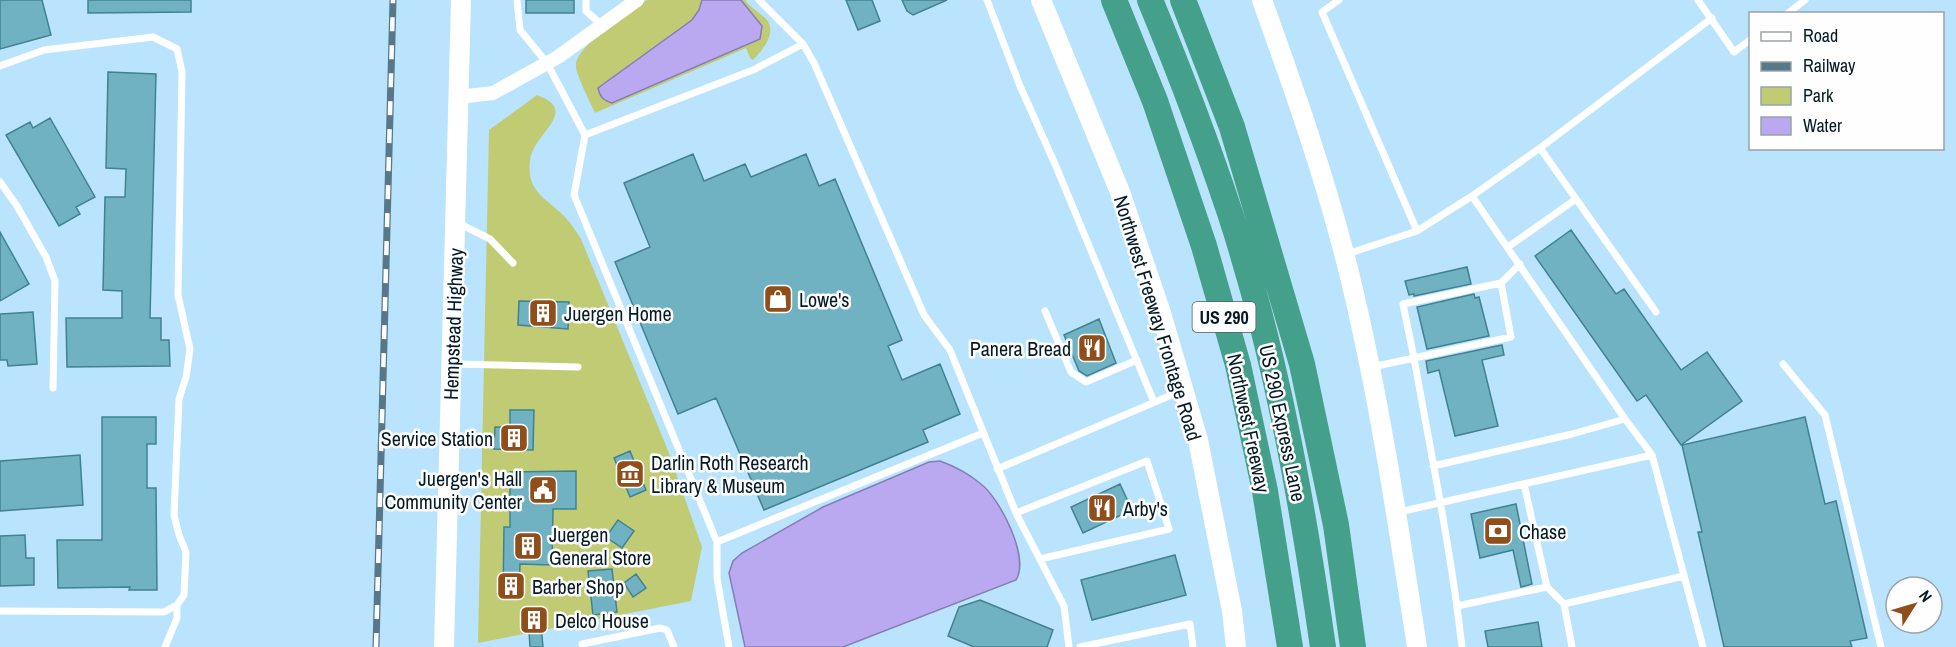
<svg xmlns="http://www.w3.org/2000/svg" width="1956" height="647" font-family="'Archivo Narrow',sans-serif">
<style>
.green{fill:#c0cb74}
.water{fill:#baa9f1;stroke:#847eb4;stroke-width:1.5}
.building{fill:#71b2c2;stroke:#418291;stroke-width:1.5}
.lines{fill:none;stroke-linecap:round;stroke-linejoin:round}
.lane{stroke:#fff;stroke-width:7}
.street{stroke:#fff;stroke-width:14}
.secondary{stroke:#fff;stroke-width:20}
.highway{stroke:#44a08a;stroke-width:26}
.rail-casing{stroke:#587788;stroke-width:7}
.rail{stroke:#fefefe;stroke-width:4.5;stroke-dasharray:14;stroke-linecap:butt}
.labels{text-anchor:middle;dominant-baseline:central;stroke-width:5;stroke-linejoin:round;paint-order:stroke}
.shield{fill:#fefefe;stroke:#505e67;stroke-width:1.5}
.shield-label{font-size:18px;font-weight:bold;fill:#051a26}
.poi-label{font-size:20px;fill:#051a26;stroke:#fefefe;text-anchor:start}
.street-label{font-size:20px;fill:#051a26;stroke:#fefefe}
</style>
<rect width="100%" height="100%" fill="#bae4fd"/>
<!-- green -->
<path class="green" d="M647 0H745C751 8 761 13 767 20 777 33 762 51 753 60L750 58 746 48 595 113C591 104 575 73 576 65 577 44 631 12 647 0Z
M537 95C581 111 533 134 530 160 526 192 546 198 564 216 571 223 576 231 581 239L667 448 702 547 691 601 478 643 489 130Z"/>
<!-- water -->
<path class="water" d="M702 0H741L762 26 760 39 612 103C603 100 600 97 598 88L692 20 699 10Z
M940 461C954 466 969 474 981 484 1000 499 1030 557 1016 580L843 647H745L729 573 733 561 742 553 823 507 929 462Z"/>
<!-- building -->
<path class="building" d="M0 0H42L51 35 0 49Z
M88 0H191V12L88 13Z
M526 0H574V13H526Z
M846 0H872L880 21 858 30Z
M902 0H947L913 15 907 11Z
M108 72 156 74 150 318H161V340H169L170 366 67 367 66 318H122V291L103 290 105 197H125L126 169 106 168Z
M50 118 95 197 76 207 80 214 59 226 6 135 30 122 33 128Z
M693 154 704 181 745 164 751 177 806 154 819 186 835 179 902 340 888 346 902 380 940 364 960 414 923 430 928 442 764 510 716 398 678 414 615 262 650 247 624 183Z
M1571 230 1616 294 1624 289 1681 370 1707 352 1742 401 1681 445 1646 395 1637 401 1535 256Z
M0 232 29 284 0 301Z
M1467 267 1471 284 1414 296V294L1409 295 1405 281Z
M1474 294 1475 298 1479 297 1489 336 1427 349 1417 307Z
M519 301 569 302 568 329 518 325Z
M33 312 37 364 8 366 7 360H0V314Z
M1099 319 1116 363 1087 376 1079 371 1064 335Z
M1502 345 1504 355 1482 360 1498 426 1455 436 1439 370 1428 373 1426 361Z
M510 410H534L533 450 494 449 495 427H510Z
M102 417H156V444H147V488H156L157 590H129L130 587 58 588 57 540H102Z
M1805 417 1825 504 1836 501 1867 638 1850 641 1852 647H1724L1698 532H1702L1682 445Z
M630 451 646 490 630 497 614 458Z
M80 455 83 505 0 511V461Z
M576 471V509H553L552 565 520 564 519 596 503 595 504 527H510V472Z
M1120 484 1132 510 1083 533 1071 507Z
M1516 504 1532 584 1521 587 1513 550 1480 558 1471 514Z
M618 520 634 531 622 548 606 537Z
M25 535 26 558H34V585L0 586V536Z
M1175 555 1186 595 1092 620 1081 580Z
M612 569 617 612 593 615 588 571Z
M636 574 646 588 633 597 624 583Z
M980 600 1053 630 1047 647H974L948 636 959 607Z
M540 614 543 647H530L528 615Z
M1538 622 1542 647H1488L1485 631Z"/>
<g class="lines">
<!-- lane -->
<path class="lane" d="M517 0 520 30 547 63 585 135 753 70 803 44
M586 0V11L602 25
M759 0 803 44 814 63 924 315 950 350 1016 513 1064 606 1069 647
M987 0 1020 86 1055 164 1154 402
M1339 0 1322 12 1417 231 1347 254
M1698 0 1734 52 1750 40
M1787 14 1805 0
M0 66 44 50 153 37 177 49 182 72 178 295 190 349 186 377 179 399 174 515 179 535 186 552 184 595 177 605 164 612 0 611
M585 135 574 195 717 542V578L729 647
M1540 148 1712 18
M0 182 17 206 46 257 55 281 53 388
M1472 196 1540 148 1656 312
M458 223 490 239 513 263
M1417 231 1472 196 1625 419 1652 455 1703 647
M1508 247 1576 199
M1501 283 1511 337 1414 358 1403 304Z
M1501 283 1520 264
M1045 311 1071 372 1086 382 1137 360
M454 364 578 367
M1783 364 1825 415 1881 647
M1372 367 1414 358C1431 454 1451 550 1462 647
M1433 466 1572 434 1625 419
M997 469 1181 391
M1524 484 1547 587 1564 604 1684 576
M1399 512 1652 455
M1016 513 1147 461 1169 529 1040 559
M717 542 983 433
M1564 604 1572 647
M1457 606 1547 587
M165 647 177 618V605
M583 647 582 644 660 628 667 630 674 647
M1080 647 1190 624 1193 647"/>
<!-- street -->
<path class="street" d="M459 97 493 93 558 57 637 0"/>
<!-- secondary -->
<path class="secondary" d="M1041 0 1120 192 1161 313 1198 440 1232 611 1236 647
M1262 0C1295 92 1328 185 1351 281 1380 402 1398 524 1417 647
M444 647 461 0"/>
<!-- highway -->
<path class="highway" d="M1114 0 1155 101 1204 246 1238 365 1265 491 1290 647
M1150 0C1179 70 1206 141 1230 213 1276 354 1302 500 1323 647
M1183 0 1232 127 1302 364 1336 525 1353 647"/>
<!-- rail casing -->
<g class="rail-casing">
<path id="rail" d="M376 647 393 0"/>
</g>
<!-- rail -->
<use href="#rail" class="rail"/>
</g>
<!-- icons -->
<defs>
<g id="shop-square" transform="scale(1.5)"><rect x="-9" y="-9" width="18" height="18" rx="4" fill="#8f4e1a" stroke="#fefefe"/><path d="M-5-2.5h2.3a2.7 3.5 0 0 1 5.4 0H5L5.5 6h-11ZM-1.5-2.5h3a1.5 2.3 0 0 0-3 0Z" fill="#fff"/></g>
<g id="building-square" transform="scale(1.5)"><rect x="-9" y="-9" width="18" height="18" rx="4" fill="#8f4e1a" stroke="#fefefe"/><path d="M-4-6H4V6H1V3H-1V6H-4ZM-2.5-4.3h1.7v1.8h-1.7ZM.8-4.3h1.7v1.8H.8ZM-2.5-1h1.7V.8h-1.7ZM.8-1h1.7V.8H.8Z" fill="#fff"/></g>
<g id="restaurant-square" transform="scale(1.5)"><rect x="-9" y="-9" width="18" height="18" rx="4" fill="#8f4e1a" stroke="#fefefe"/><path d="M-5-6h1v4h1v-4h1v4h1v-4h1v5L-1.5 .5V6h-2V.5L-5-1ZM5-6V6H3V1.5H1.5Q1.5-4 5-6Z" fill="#fff"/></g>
<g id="museum-square" transform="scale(1.5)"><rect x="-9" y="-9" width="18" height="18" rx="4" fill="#8f4e1a" stroke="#fefefe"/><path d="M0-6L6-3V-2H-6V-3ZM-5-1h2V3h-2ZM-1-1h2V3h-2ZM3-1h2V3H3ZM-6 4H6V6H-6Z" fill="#fff"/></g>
<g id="civic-square" transform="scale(1.5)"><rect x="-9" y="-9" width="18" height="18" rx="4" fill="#8f4e1a" stroke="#fefefe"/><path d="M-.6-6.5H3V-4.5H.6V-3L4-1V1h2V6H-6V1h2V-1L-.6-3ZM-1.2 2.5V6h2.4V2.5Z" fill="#fff"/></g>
<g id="bank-square" transform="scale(1.5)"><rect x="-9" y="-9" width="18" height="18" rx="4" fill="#8f4e1a" stroke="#fefefe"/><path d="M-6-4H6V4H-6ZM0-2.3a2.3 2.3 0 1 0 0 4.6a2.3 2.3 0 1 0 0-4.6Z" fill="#fff"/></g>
</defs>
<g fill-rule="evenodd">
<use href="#shop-square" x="778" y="299"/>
<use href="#building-square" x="543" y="313"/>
<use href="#restaurant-square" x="1092" y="348"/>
<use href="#building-square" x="514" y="438"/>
<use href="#museum-square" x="630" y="474"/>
<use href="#civic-square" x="543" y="490"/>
<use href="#restaurant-square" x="1102" y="508"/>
<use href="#bank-square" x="1498" y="531"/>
<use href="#building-square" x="528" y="546"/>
<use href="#building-square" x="511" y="586"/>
<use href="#building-square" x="534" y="620"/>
</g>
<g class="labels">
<!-- shield labels -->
<rect class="shield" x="1192.5" y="302" width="63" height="30" rx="4.5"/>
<g class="shield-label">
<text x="1224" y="317">US 290</text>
</g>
<!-- poi labels -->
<g class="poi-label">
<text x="799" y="299">Lowe's</text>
<text x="564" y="313">Juergen Home</text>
<text x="1071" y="348" text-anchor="end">Panera Bread</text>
<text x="493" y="438" text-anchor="end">Service Station</text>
<text x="651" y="462">Darlin Roth Research<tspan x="651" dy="23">Library &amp; Museum</tspan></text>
<text x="522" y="478" text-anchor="end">Juergen's Hall<tspan x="522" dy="23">Community Center</tspan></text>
<text x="1123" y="508">Arby's</text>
<text x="1519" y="531">Chase</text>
<text x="549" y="534">Juergen<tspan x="549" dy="23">General Store</tspan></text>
<text x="532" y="586">Barber Shop</text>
<text x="555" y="620">Delco House</text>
</g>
<!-- street labels -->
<g class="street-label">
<text transform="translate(1158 318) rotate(73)">Northwest Freeway Frontage Road</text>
<text transform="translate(453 324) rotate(-88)">Hempstead Highway</text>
<text transform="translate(1249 423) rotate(78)">Northwest Freeway</text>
<text transform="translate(1283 423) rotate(78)">US 290 Express Lane</text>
</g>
</g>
<!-- legend -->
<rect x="1749" y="12" width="195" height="138" fill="#fefefe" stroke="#9aa3a8" stroke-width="1.5"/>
<rect x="1761" y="32" width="30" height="9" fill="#ffffff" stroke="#9aa3a8" stroke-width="1.5"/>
<text x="1803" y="42" font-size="18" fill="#051a26">Road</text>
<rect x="1761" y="62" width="30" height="9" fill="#587788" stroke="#9aa3a8" stroke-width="1.5"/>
<text x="1803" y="72" font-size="18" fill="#051a26">Railway</text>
<rect x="1761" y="87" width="30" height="18" fill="#c0cb74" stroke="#9aa3a8" stroke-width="1.5"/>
<text x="1803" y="102" font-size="18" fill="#051a26">Park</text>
<rect x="1761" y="117" width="30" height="18" fill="#baa9f1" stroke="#9aa3a8" stroke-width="1.5"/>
<text x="1803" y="132" font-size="18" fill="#051a26">Water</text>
<!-- north arrow -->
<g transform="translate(1914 605) rotate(53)"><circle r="28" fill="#fefefe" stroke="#9aa3a8" stroke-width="1.5"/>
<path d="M0-4.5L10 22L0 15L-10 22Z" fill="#8f4e1a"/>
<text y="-9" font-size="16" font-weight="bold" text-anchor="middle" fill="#051a26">N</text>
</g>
</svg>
